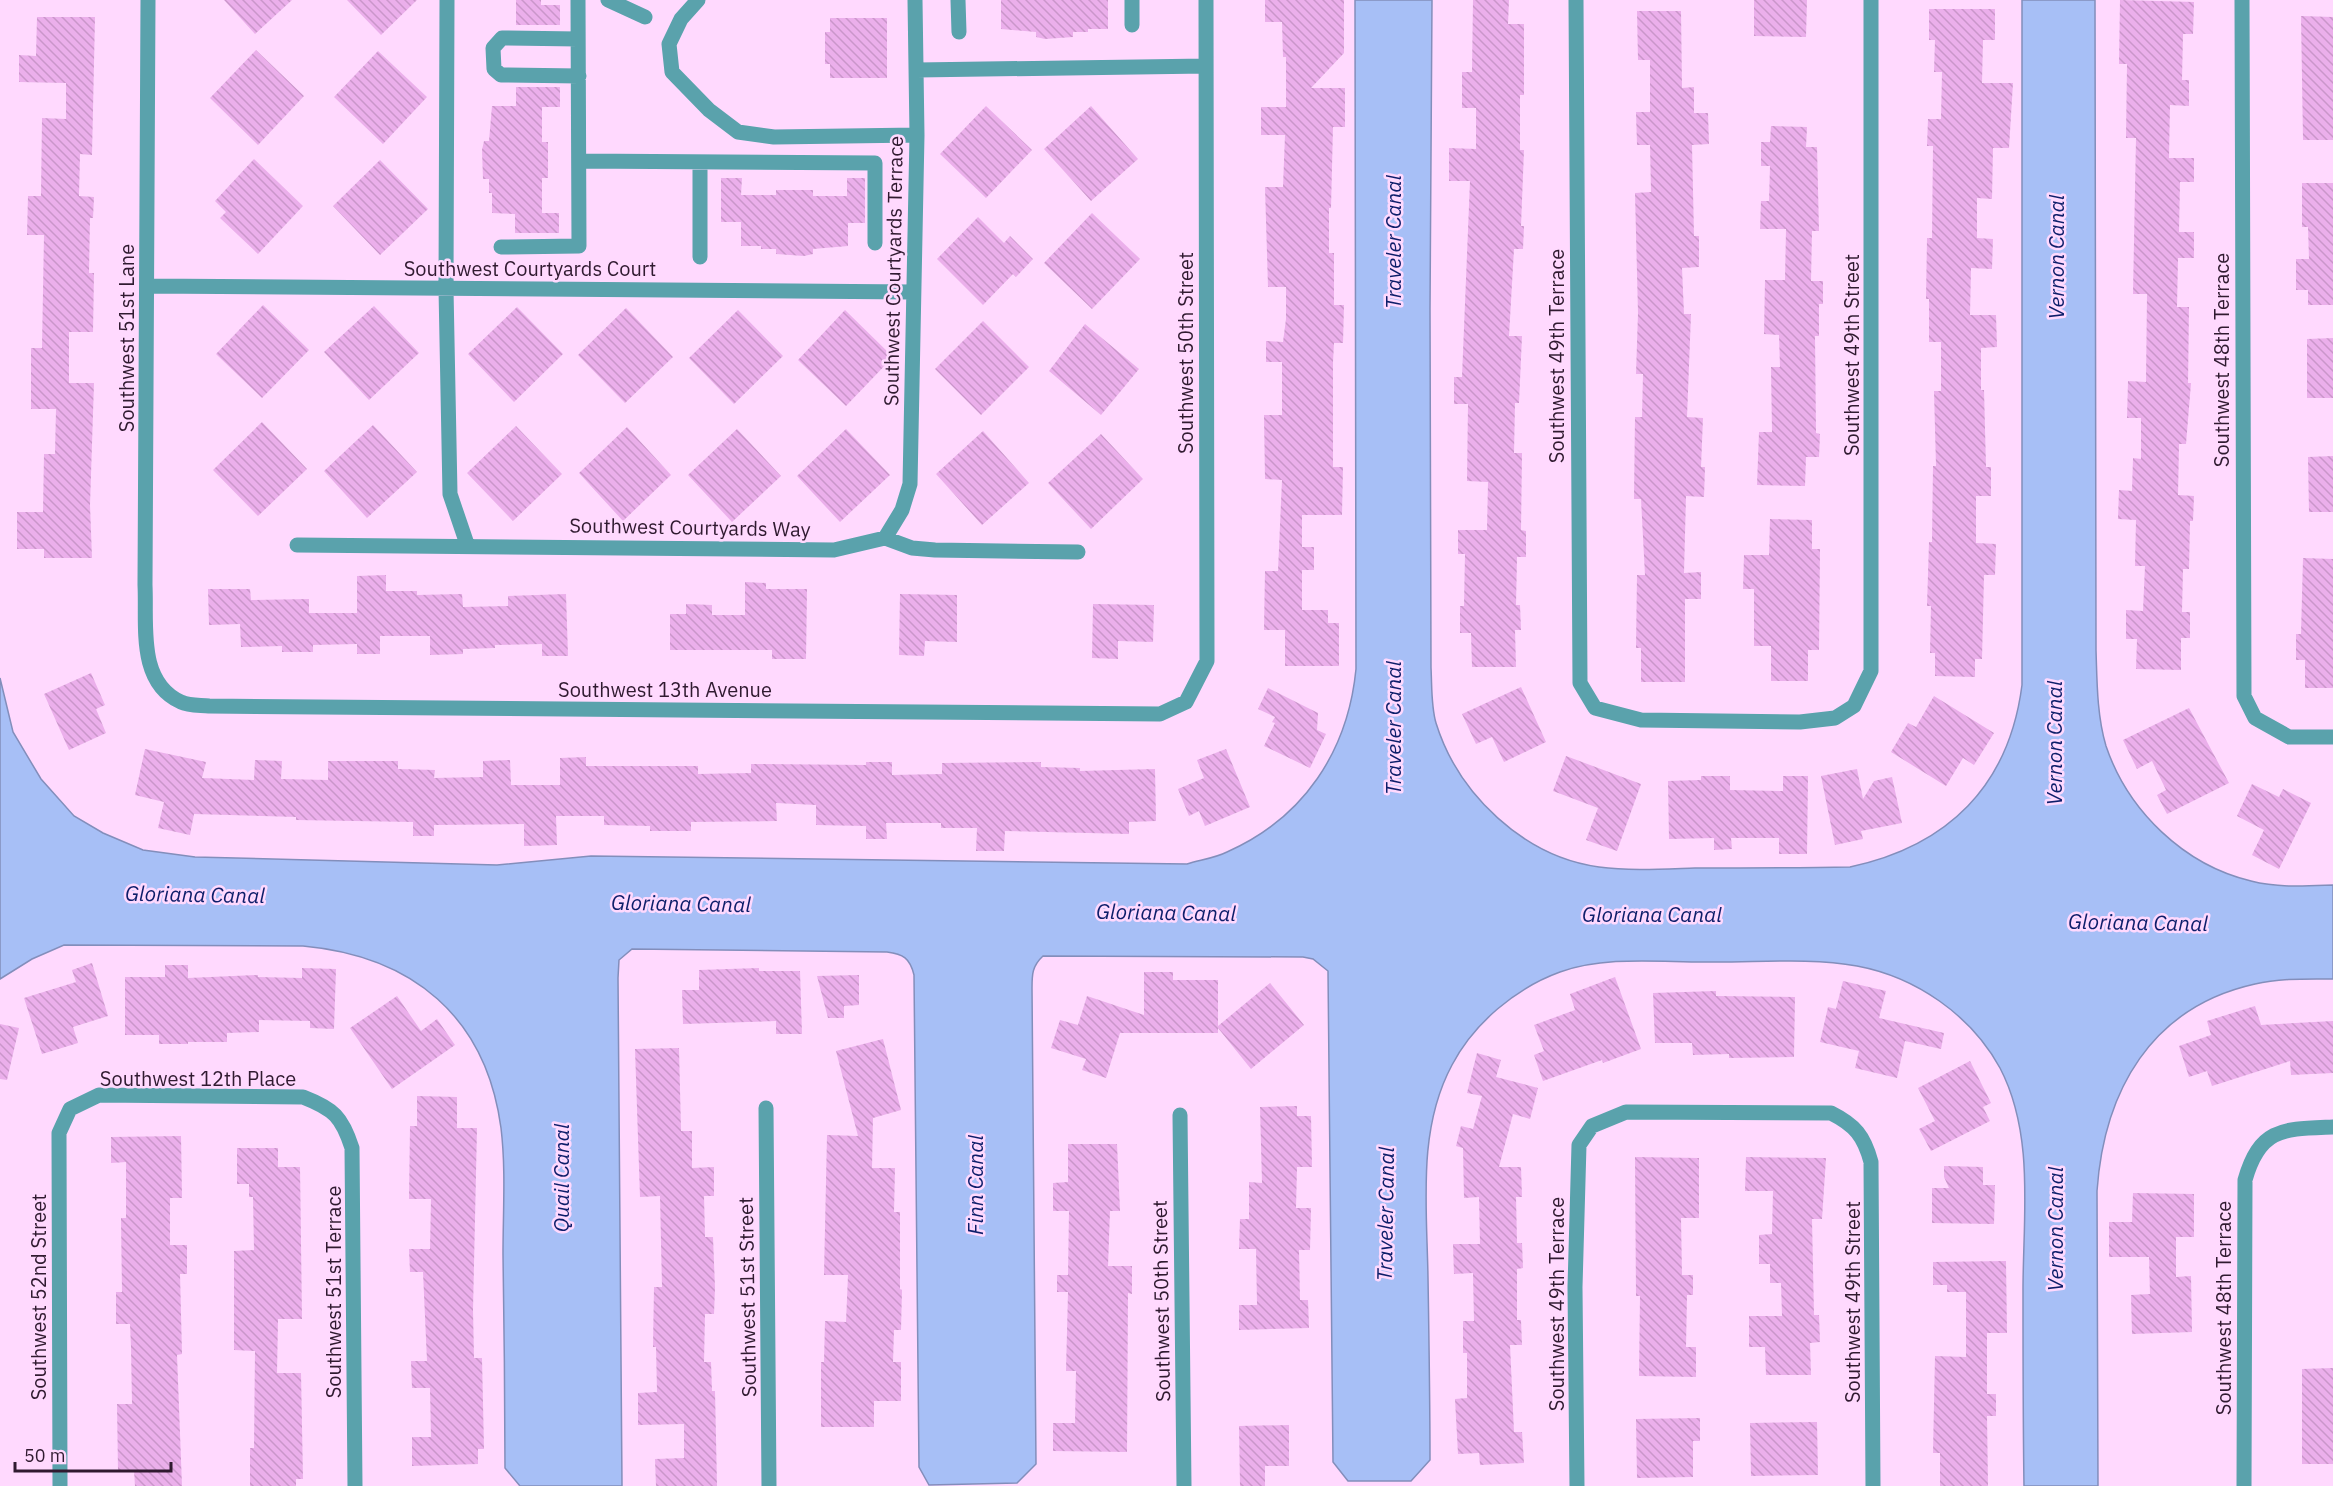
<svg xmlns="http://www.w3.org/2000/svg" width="2333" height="1486" font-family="'IBM Plex Sans',sans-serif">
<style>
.water{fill:#a7bff6;stroke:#838ebb;stroke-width:1.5}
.building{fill:url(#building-back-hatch)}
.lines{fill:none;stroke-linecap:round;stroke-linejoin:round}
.minor{stroke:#5aa2ac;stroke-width:15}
.labels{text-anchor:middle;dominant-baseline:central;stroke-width:5;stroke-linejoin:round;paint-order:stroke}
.street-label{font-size:20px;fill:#301a30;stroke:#ffd9fe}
.water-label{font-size:21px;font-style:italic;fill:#0d1e6a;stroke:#ffd9fe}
</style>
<defs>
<pattern id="building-back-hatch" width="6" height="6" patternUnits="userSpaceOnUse" patternTransform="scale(1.5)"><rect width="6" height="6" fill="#ebafeb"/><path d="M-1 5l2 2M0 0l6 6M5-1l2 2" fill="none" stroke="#ca96ca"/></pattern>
</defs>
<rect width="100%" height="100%" fill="#ffd9fe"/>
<!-- water -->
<path class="water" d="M1355 0H1432L1430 309 1431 668C1432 686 1431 706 1436 723 1458 794 1524 857 1599 867 1630 871 1663 869 1695 868 1746 868 1798 868 1850 867 1948 846 2009 786 2022 685V0H2095L2096 650C2097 682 2097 716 2106 746 2128 811 2184 865 2251 881 2278 888 2306 886 2333 885V979C2307 979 2280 978 2255 984 2151 1007 2104 1091 2097 1191L2098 1486H2024C2023 1421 2023 1355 2023 1290 2023 1217 2035 1135 2000 1068 1971 1015 1916 977 1857 966 1808 957 1754 963 1704 962 1657 962 1605 956 1560 972 1516 988 1474 1023 1452 1065 1417 1130 1427 1207 1428 1278 1429 1339 1430 1400 1430 1460L1411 1481H1348L1333 1462 1328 971 1313 959 1303 957 1043 956C1032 966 1032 975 1032 988L1036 1464 1017 1483 929 1485 919 1467 914 975C910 958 903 954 887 952L632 949 619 960 618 978 622 1486H520L505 1468C505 1397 504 1325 503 1254 503 1213 506 1169 501 1128 486 1016 412 956 303 946L64 945 32 959 0 979V678L13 732 41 779 74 816 103 833 143 850 195 857 497 865 591 856 1187 864C1200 860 1215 858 1227 852 1304 818 1348 751 1356 669Z"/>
<!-- building -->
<path class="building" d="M224 0H292L255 34Z
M347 0H417L381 35Z
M516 0H541V5H560V25H516Z
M1001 0H1108V29H1088V32H1073V37L1045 39 1036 37V32L1001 29Z
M1265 0H1344V53L1311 88H1345V127H1333L1331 208H1329V253H1334V305H1344L1343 343H1334L1333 362V467H1343L1342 515H1302V547H1314V570H1302V610H1328V623H1339V666H1285V630H1264L1265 571H1278L1282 480 1265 479 1264 415H1282V362H1266V341L1283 342 1286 319V287H1268L1265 187H1283L1285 135H1261V107H1286V57H1283L1282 22H1265Z
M1473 0H1509L1508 24H1524V95H1520V150H1524L1521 226H1524L1523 249H1514L1509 336H1522L1519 403H1515L1514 453H1522L1521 530 1526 531V557H1517L1516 605H1520L1521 630H1515L1516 667H1472L1471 633H1460V606H1464L1465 554H1458V530H1487L1488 482 1467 481 1468 404H1454V377H1462L1470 181H1449V148L1476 149V108H1462V72H1472Z
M1754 0H1807L1806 37 1754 36Z
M2120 0 2194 2 2193 34H2183L2182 80H2189V106L2170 105 2169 158H2194V182H2180L2179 232H2194V258H2178L2177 307H2189L2188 383H2191L2186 444H2179L2178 495 2194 496 2193 521H2190L2189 569H2183L2182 612H2190V638H2181V670L2136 669 2137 639H2126V610L2143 611 2145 566H2135L2136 520 2118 519 2119 490 2132 491 2133 458 2141 459V418H2127L2128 381 2146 382 2147 294H2133L2136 138H2126L2127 64H2119Z
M1929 9H1995V40H1983L1982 83H2013L2009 148H1993L1992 199 1977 198V238L1993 239 1992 269 1971 268 1970 315H1996L1997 347 1981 348V390H1984L1986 467H1991V496H1976V543L1996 544 1995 575H1984L1982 659H1975V677L1935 676V653H1930L1931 606H1927L1929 542H1932L1933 466H1936L1934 391H1941V342H1929V299H1926L1927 238H1932L1933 146H1927L1928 119H1941L1942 72H1934L1935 40H1929Z
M1637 11H1681L1682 88 1694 87V113H1708L1709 144 1692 145 1694 236H1699V267L1682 268 1684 314H1691L1687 417 1703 418 1701 467H1705L1704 497 1686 496 1684 573 1701 572V599H1685V682H1641V648H1636L1637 575H1645L1641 499H1634L1635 417H1642L1643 374H1636L1638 313 1635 193 1651 192 1650 145H1637L1636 112H1650V60H1638Z
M2301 16 2333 17V140H2303Z
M37 17H95L92 155 80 154 79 196 94 197 93 218H90L89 273H94L93 332H69V383H94L90 505 92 558H44V549H17V512H43L44 454H55L56 409H31V348H42L44 235H27L28 196H41L42 118 66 119V83L19 82V55L36 56Z
M830 18H887V78H830V64H825V32H830Z
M256 50 304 96 258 145 210 98Z
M378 51 427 97 383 144 334 97Z
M516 87H560V107H542V142H548V178H542V213H559V233H515V214L492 213V193H489V179H483L482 150 484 141H489L492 106H516Z
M986 106 1032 150 986 198 940 154Z
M1091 106 1138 159 1091 201 1044 149Z
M1771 126 1807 127 1806 147H1817L1819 231H1812L1811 281H1823V304H1819V336H1815L1816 433 1820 434 1819 457H1806L1805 486 1757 485 1759 432H1772L1771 367H1780L1779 335 1764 334 1765 280H1785L1786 229H1760L1761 201H1769L1770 166H1761V142H1770Z
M254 159 303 206 258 254 220 218 226 212 215 201Z
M380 160 428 209 380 255 333 206Z
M721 178H742L741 195H776V190H813V196H847V178H865V223H848V246L813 249V254L804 256 776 254V249H761V246H741V222H721Z
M2302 183H2333V305H2308V290H2296V259H2309L2308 227H2302Z
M1092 213 1140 259 1092 309 1044 263Z
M978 217 1004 243 1010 236 1033 259 1016 277 1013 274 983 305 937 259Z
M263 305 309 350 262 398 216 354Z
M374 306 419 353 369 400 324 352Z
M517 307 563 354 514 402 468 354Z
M626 308 673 357 625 403 578 355Z
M738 310 783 356 734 404 689 358Z
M845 310 893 357 846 406 798 360Z
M983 321 1029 367 981 415 935 369Z
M1085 324 1139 369 1101 415 1049 371Z
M2333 338V398H2307V339Z
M262 422 307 469 258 516 213 470Z
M373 425 417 472 367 518 324 471Z
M516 426 562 474 513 521 467 473Z
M627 427 671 475 623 521 579 473Z
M737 429 781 476 732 522 688 475Z
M846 429 890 475 840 522 797 476Z
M983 431 1029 483 982 525 936 474Z
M1101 434 1143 479 1091 529 1048 483Z
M2333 456V512H2309L2308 457Z
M1770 519 1812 520V549H1820L1819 650H1808V681H1771V646H1754V589H1743L1744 555H1769Z
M2303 558 2333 559V688H2305V660H2296V634H2301Z
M386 575V591H417V595L462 594 463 607 508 606V596L566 594 568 656H542V644L495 645V648L463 649V654L430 655V636H380V654H357V644L313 645V652H282V646L241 647 240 624 209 625 208 589H250L251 600 309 599V613H357V576Z
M745 582 766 583V589H807L806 659H772V650H670V614H686V604L712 605V615H745Z
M900 594 957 595V642L925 641 924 656 899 655Z
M1093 604 1154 605 1153 642 1118 641V659L1092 658Z
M91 673 105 705 96 709 106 733 69 750 44 694Z
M1521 687 1546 742 1504 762 1492 737 1476 744 1462 714Z
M1268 688 1318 713 1317 730 1326 734 1310 768 1264 746 1275 723 1272 722 1275 717 1258 709Z
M1934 696 1994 733 1974 765 1963 758 1946 786 1891 752 1908 723 1916 727Z
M2189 708 2229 783 2167 814 2157 795 2166 790 2152 761 2137 769 2123 740Z
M145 749 206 762 202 778 254 780 255 760 282 761 281 779 328 780V761H398V769L435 770 434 778 483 777V761L510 760 511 785H560V758L586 757V766H698V774L751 773V764L866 765V762H892V775L942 774V763L1041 762V767L1080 768V771L1155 769 1156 821 1129 822V834L1005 831 1004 851H976L977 828H941V823H886L887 839H866V826L816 825V805L776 803 777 821 691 822V831H650V826L604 825V816H556L557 845 524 846V824L434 825V836H413V822L296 820V817L194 814 190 835 158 828 164 802 135 795Z
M1226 749 1250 807 1205 826 1199 811 1189 816 1178 789 1204 778 1197 760Z
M1566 756 1641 784 1617 851 1586 840 1598 808 1553 791Z
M1857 769 1863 799 1874 781 1892 777 1902 823 1861 831 1863 839 1835 845 1821 776Z
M1701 776H1730V790L1783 791V776H1808L1807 854H1779V838H1731L1732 849 1714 850V838L1669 839 1668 781 1701 780Z
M2252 784 2279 797 2283 789 2311 803 2279 869 2252 855 2264 830 2237 816Z
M92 963 108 1016 73 1027 78 1043 42 1054 24 998 76 982 72 970Z
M165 965H188V978L258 975V977L302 978V968L336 969 334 1029 310 1028V1021L259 1020V1032L227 1033V1042H188V1044H159V1035H125V977H165Z
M759 968V971H800L802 1034H776V1021L683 1024 682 990H699V970Z
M1144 972H1173V980H1218V1026L1270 983 1304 1025 1251 1069 1218 1028V1033H1120L1106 1078 1082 1070 1086 1059 1051 1048 1060 1020 1078 1025 1087 996 1144 1015Z
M859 975V1005L844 1006V1018H828L817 976Z
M1615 977 1641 1049 1603 1063 1602 1060 1543 1081 1534 1055 1544 1051 1534 1025 1575 1010 1570 994Z
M1843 981 1886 991 1879 1018 1944 1033 1941 1049 1905 1041 1897 1078 1855 1068 1859 1051 1820 1042 1828 1007 1836 1009Z
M1716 991V996L1795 997 1794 1057 1729 1058V1054L1693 1055 1692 1043H1655L1653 993Z
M397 996 421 1031 437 1019 455 1045 392 1089 350 1028Z
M2255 1006 2261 1025 2333 1021V1073L2291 1075 2290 1061 2212 1086 2207 1071 2189 1077 2179 1046 2211 1035 2207 1021Z
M0 1024 19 1028 7 1080 0 1079Z
M883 1039 901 1110 873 1118 872 1168H895L894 1212H900V1289L902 1290 901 1330H894L893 1362H901V1401H874V1427H821V1362H824L825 1321 846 1322 848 1275H824L827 1135 858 1136 836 1051Z
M679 1048 681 1131H692V1168L714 1167V1196H704L705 1237H713L715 1288 714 1314H705L704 1362H711L712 1391H715L717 1486H656L655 1459 684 1458V1424L638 1425V1393L657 1392 656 1347H653L654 1287H662L660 1196 640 1197 635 1049Z
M1477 1053 1501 1060 1496 1077 1538 1088 1530 1119 1513 1114 1499 1167H1521L1522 1197H1516L1517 1243H1522L1523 1268 1517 1269V1320H1521L1522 1345H1510L1514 1432H1522L1524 1463 1480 1465 1479 1453 1458 1454 1455 1399 1467 1398V1353H1463V1321H1474L1473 1273 1454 1274 1453 1244H1480L1479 1197 1464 1198 1463 1148 1456 1146 1461 1126 1473 1129 1482 1096 1467 1093Z
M1970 1061 1991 1103 1983 1107 1990 1121 1931 1151 1919 1129 1935 1121 1918 1088Z
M417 1096 457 1097V1128H477L473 1310 474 1358H482L484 1449H478V1464L412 1466V1437H431L430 1388H412L411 1361H427L423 1272H410L409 1249H430L431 1199H409L410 1126H417Z
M1297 1106V1116H1311L1312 1167H1297L1296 1208H1311L1310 1250H1299L1300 1300H1308L1309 1328 1239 1330V1305H1257L1256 1249H1239L1240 1219H1249V1182L1262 1183 1260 1107Z
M181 1136 182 1198H170V1245H187V1274H180L182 1354 177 1355 182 1486H135L134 1470 118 1471 117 1404H132L131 1347 130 1324H116V1292H122L121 1218H126V1162L111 1163V1137Z
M1068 1144H1117L1120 1211H1110L1108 1266H1132V1294L1128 1293 1127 1452 1053 1451V1423H1075L1076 1371H1066L1068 1292H1057V1275H1068L1069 1211H1053V1183L1068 1182Z
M237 1148H278V1167H300L302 1319H278L277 1373H301L303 1479H296V1486H250V1448H254L255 1351 234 1350V1251L254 1250 253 1197H249V1184H237Z
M1635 1157 1699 1158V1218H1681L1682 1275H1693V1295H1687L1686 1347H1696V1377L1639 1376 1640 1296H1636Z
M1746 1157 1826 1158 1822 1219H1812L1814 1315H1819L1820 1342 1810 1343 1811 1375H1766L1765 1347H1749V1316H1782L1781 1283H1770V1264H1759V1235L1772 1234 1773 1191H1745Z
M1944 1166 1983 1167V1185H1995L1994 1224 1932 1223V1188H1949L1944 1177Z
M2133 1193 2194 1194V1237H2176V1277L2191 1276 2192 1332 2132 1334 2131 1295 2150 1294 2149 1257H2109V1222H2132Z
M2006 1261 2007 1333H1987V1394H1996V1416H1987L1988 1486H1940V1453H1933L1935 1356 1966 1357V1292H1947V1285H1933V1262Z
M2333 1368V1464H2302V1369Z
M1700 1418V1441H1693V1477L1637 1478 1636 1419Z
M1817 1422 1818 1475 1751 1476 1750 1423Z
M1289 1425V1466H1265V1486H1240L1239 1426Z"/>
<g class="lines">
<!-- minor -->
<path class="minor" d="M148 0 145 585C147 625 137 682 181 702 189 706 200 705 209 706L1160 714 1186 702 1207 661 1206 0
M447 0 446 289 450 494 467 544
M608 0 645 17
M698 0 681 19 669 44 672 72 709 110 738 132 774 137 917 135
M958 0 959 32
M1132 0V25
M1576 0 1580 683 1595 708 1641 720 1800 722 1835 718 1854 706 1871 671V0
M2242 0 2244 696 2255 718 2289 737H2333
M578 39 502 38 493 48 494 69 501 75 579 76
M917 70 1206 66
M579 161 875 163V243
M700 162V257
M501 247 579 246 578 0
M147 286 913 292
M885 538 902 510 910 484 917 135 915 0
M297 545 834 550 885 538 912 548 935 550 1078 552
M766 1108 769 1486
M1180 1115 1184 1486
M60 1486 59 1133 70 1109 99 1095 303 1097C334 1109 342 1117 352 1148L355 1486
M1577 1486 1575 1287 1579 1145 1592 1126 1626 1112 1831 1113C1855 1125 1864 1136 1871 1162L1873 1486
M2244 1486 2245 1180C2260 1127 2284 1129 2333 1127"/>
</g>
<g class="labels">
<!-- street labels -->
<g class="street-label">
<text x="530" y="268">Southwest Courtyards Court</text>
<text transform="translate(893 271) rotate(-89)">Southwest Courtyards Terrace</text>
<text transform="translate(126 338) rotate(-90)">Southwest 51st Lane</text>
<text transform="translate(1185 353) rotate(-90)">Southwest 50th Street</text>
<text transform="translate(1851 355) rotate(-90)">Southwest 49th Street</text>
<text transform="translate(1556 356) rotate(-90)">Southwest 49th Terrace</text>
<text transform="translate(2221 360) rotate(-90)">Southwest 48th Terrace</text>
<text transform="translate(690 527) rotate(1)">Southwest Courtyards Way</text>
<text x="665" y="689">Southwest 13th Avenue</text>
<text x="198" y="1078">Southwest 12th Place</text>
<text transform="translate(333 1292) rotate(-90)">Southwest 51st Terrace</text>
<text transform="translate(38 1297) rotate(-90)">Southwest 52nd Street</text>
<text transform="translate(747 1297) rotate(-91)">Southwest 51st Street</text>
<text transform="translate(1161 1301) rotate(-91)">Southwest 50th Street</text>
<text transform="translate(1852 1302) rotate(-90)">Southwest 49th Street</text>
<text transform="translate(1556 1304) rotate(-90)">Southwest 49th Terrace</text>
<text transform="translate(2223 1308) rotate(-90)">Southwest 48th Terrace</text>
</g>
<!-- water labels -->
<g class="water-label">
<text transform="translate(1393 242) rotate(-90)">Traveler Canal</text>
<text transform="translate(2056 257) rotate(-90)">Vernon Canal</text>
<text transform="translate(1393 728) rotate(-90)">Traveler Canal</text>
<text transform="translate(2054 743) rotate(-90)">Vernon Canal</text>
<text transform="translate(195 894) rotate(1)">Gloriana Canal</text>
<text transform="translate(681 903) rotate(1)">Gloriana Canal</text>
<text transform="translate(1166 912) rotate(1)">Gloriana Canal</text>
<text x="1652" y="914">Gloriana Canal</text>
<text transform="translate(2138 922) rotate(1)">Gloriana Canal</text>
<text transform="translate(561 1178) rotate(-90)">Quail Canal</text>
<text transform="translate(975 1185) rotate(-90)">Finn Canal</text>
<text transform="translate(1385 1214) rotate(-89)">Traveler Canal</text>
<text transform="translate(2055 1229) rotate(-90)">Vernon Canal</text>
</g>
</g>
<!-- scale -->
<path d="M15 1462v9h156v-9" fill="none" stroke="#301a30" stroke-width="3"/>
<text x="24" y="1462" font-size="18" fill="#301a30" stroke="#ffd9fe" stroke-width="4.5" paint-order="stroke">50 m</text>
</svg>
